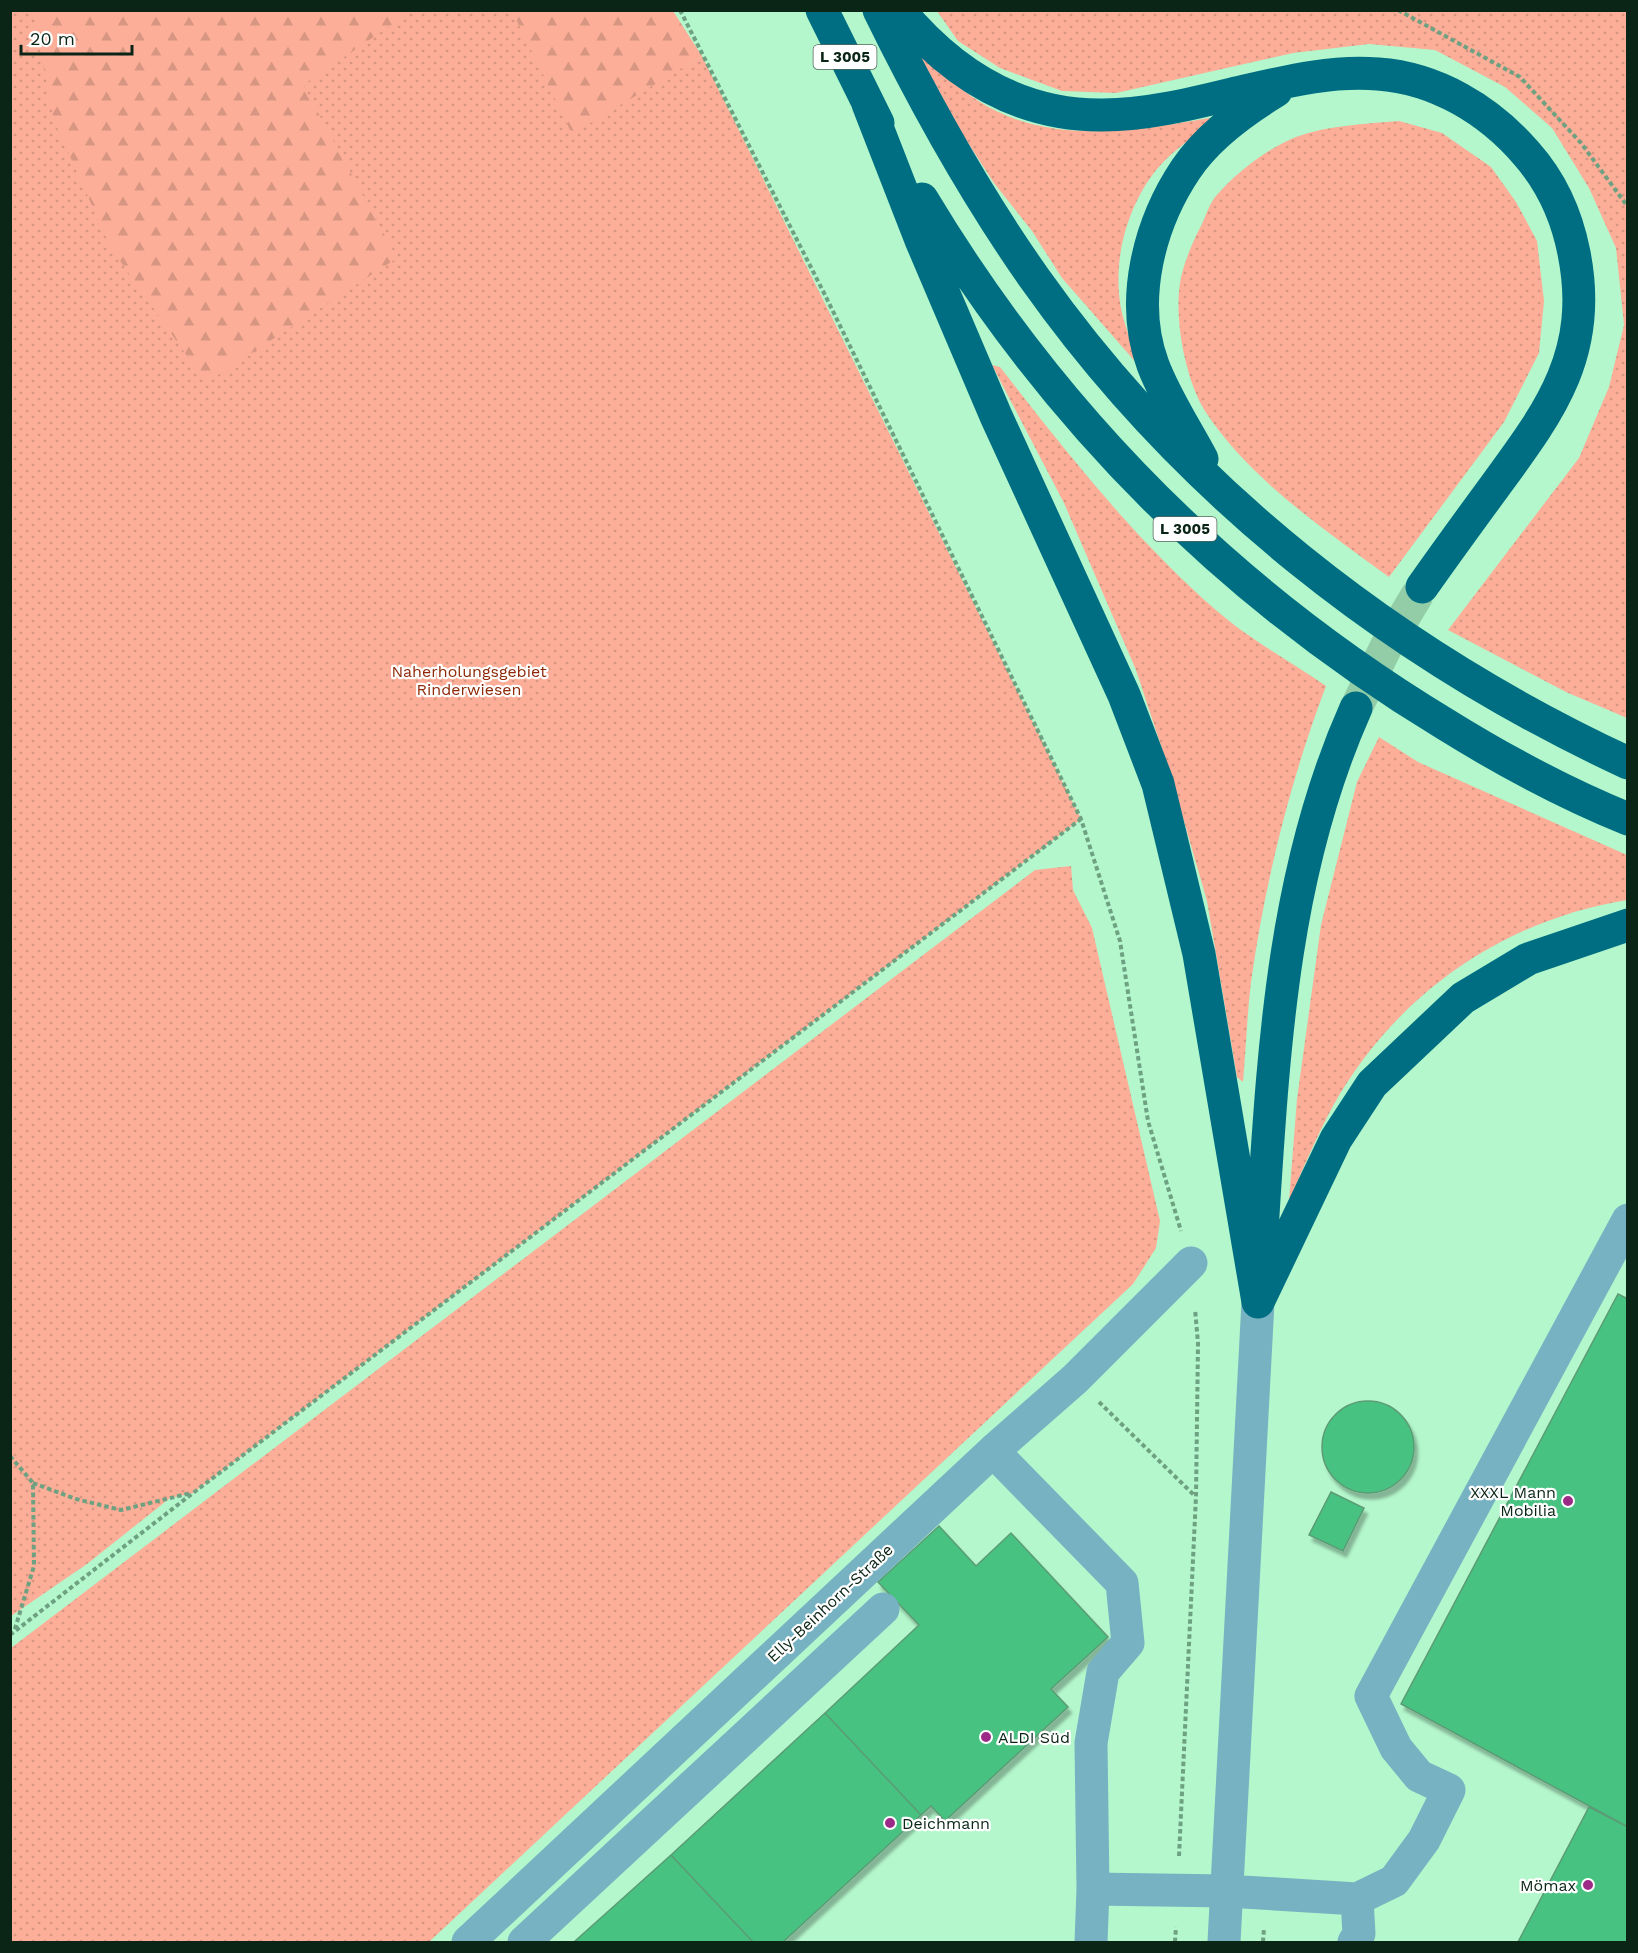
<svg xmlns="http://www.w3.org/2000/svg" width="1638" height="1953" font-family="'Work Sans',sans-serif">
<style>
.green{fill:url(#green-dots)}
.forest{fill:url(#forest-firs)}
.building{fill:#46c280;stroke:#5c9b75;stroke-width:1.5;filter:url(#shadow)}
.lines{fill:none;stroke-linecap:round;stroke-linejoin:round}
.highway-tunnel{stroke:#92cda8;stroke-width:33;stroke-dasharray:33 16;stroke-linecap:butt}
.path{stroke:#6ea181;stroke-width:4;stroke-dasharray:4.5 3;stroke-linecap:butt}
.minor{stroke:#76b2c2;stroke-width:33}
.highway{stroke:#006e82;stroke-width:33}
.poi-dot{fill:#9c2b88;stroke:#fff;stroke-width:2}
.labels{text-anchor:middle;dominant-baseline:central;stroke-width:4.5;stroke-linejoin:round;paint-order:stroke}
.shield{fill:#fff;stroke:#54665c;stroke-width:1.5}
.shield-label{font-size:15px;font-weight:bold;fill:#0a2516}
.park-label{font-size:16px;fill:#8e2908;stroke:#fff}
.poi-label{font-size:16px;fill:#0a2516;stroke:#fff;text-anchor:end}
.street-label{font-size:16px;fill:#0a2516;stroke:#fff}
</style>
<defs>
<pattern id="green-dots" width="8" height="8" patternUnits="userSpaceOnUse" patternTransform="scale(1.5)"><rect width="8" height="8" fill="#fcae98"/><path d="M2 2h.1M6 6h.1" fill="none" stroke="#d79682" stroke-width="1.8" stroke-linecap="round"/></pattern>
<pattern id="forest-firs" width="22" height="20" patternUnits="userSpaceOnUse" patternTransform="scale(1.5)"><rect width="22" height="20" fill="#fcae98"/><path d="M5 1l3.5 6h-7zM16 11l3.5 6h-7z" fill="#d79682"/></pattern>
<filter id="shadow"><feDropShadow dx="3.5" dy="6" stdDeviation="1.5" flood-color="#0004"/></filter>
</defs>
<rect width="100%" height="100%" fill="#b4f7cc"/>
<!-- green -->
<path class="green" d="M10 11H655L683 67 702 56 1081 819 193 1493 170 1498 87 1564 11 1616Z
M937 11H1627V718L1566 692 1448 630 1579 458 1609 387 1624 325 1616 248 1589 188 1552 128 1505 87 1435 50 1369 44 1293 53 1116 93 1062 91 1000 68 958 41Z
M914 46C935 65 956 87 980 102 1053 148 1142 129 1222 116 1200 132 1175 148 1157 169 1126 207 1111 265 1122 313 1126 330 1134 348 1139 366L1062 278 1032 231 994 183 963 135Z
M1399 121 1442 133 1491 167 1516 202 1537 241 1544 301 1539 353 1504 422 1389 577C1325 530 1252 481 1207 414 1186 383 1174 321 1180 283 1183 264 1193 241 1202 224 1206 215 1210 203 1216 196 1236 173 1268 148 1296 137 1329 125 1365 124 1399 121Z
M992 365 1000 367C1067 453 1134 539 1217 611 1249 639 1290 661 1326 686 1290 781 1265 882 1251 982 1247 1015 1246 1049 1243 1082L1237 1077 1207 901 1171 776 1136 670 1064 503Z
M1379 737 1418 762 1627 855V900C1503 920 1395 995 1333 1106 1316 1137 1303 1169 1289 1201L1297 1099 1321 925 1357 782Z
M1071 866 1073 890 1092 928 1160 1221 1156 1248 1133 1284 429 1942H11V1648L1035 870Z"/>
<!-- forest -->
<path class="forest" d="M33 11H412L303 85 397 258 206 383 111 248 54 121Z
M512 11H673L702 56 572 134Z"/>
<!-- building -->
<path class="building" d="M1618 1294 1628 1299V1827L1401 1704Z
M1322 1447a46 46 0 1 1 92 0a46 46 0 1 1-92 0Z
M1331 1492 1364 1508 1343 1551 1309 1535Z
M939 1526 976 1566 1011 1533 1108 1637 1051 1689 1068 1707 945 1821 931 1806 921 1815 825 1713 919 1625 878 1582Z
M825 1713 921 1815 783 1942H753L671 1855Z
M1589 1807 1628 1827V1942H1518Z
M671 1855 753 1942H574Z"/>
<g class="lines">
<!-- highway-tunnel -->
<path class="highway-tunnel" d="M1356 708 1386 647 1422 587"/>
<!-- path -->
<path class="path" d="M680 10 824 293 1081 819 1120 941 1148 1121 1181 1231
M1398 10 1520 77 1581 143 1628 207
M1099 1402 1195 1496
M10 1456 33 1483 34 1566 14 1632
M33 1483 76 1499 121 1510 191 1493
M10 1635 193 1493 1081 819
M1179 1856 1196 1496 1198 1343 1195 1309
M1175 1942 1176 1927
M1263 1942 1264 1928"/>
<!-- minor -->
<path class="minor" d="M993 1451 1122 1583 1128 1643 1103 1672 1091 1743 1093 1889 1091 1942
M1093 1889 1227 1891 1357 1899 1394 1881 1424 1840 1449 1790 1419 1776 1396 1748 1371 1696 1628 1220
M468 1942 993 1451 1075 1379 1191 1263
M524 1942 883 1609
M1224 1942 1258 1302
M1354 1942 1359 1934 1357 1899"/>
<!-- highway -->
<path class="highway" d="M822 10 878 123
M879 10C925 104 975 194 1035 279 1185 491 1393 654 1628 763
M899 10C952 74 1018 116 1103 115 1145 115 1191 104 1232 94 1281 83 1328 70 1378 74 1436 78 1489 110 1526 153 1551 181 1567 217 1574 253 1594 353 1550 411 1495 486 1470 520 1446 553 1422 587
M868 104 921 240 996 416 1124 695 1158 784 1199 954 1258 1302
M922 199C1053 417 1227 592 1445 724 1503 760 1564 793 1628 819
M1202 459C1186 429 1165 397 1153 365 1129 301 1149 224 1186 169 1208 136 1243 111 1276 91
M1261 1246C1273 1062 1280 878 1356 708
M1258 1302 1336 1139 1372 1084 1463 998 1528 959 1628 925"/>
</g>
<!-- markers -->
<g class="poi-dot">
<circle cx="1568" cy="1501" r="6"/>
<circle cx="986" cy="1737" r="6"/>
<circle cx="890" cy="1823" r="6"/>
<circle cx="1588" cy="1885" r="6"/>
</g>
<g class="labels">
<!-- shield labels -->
<g class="shield">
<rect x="813.5" y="45" width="63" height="24" rx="4.5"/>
<rect x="1153.5" y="517" width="63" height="24" rx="4.5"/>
</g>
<g class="shield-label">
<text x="845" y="57">L 3005</text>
<text x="1185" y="529">L 3005</text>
</g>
<!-- park labels -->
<g class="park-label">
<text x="469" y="671">Naherholungsgebiet<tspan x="469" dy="18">Rinderwiesen</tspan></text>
</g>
<!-- poi labels -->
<g class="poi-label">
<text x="1556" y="1492">XXXL Mann<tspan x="1556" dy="18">Mobilia</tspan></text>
<text x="998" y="1737" text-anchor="start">ALDI Süd</text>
<text x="902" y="1823" text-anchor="start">Deichmann</text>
<text x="1576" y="1885">Mömax</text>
</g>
<!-- street labels -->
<g class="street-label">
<text transform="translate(830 1603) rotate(-43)">Elly-Beinhorn-Straße</text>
</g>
</g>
<!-- border -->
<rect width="1638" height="1953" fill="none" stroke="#0a2516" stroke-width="24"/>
<!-- scale -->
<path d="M21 45v9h111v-9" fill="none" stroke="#0a2516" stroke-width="3"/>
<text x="30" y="45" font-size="18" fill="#0a2516" stroke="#ffffff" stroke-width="4.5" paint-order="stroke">20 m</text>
</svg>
